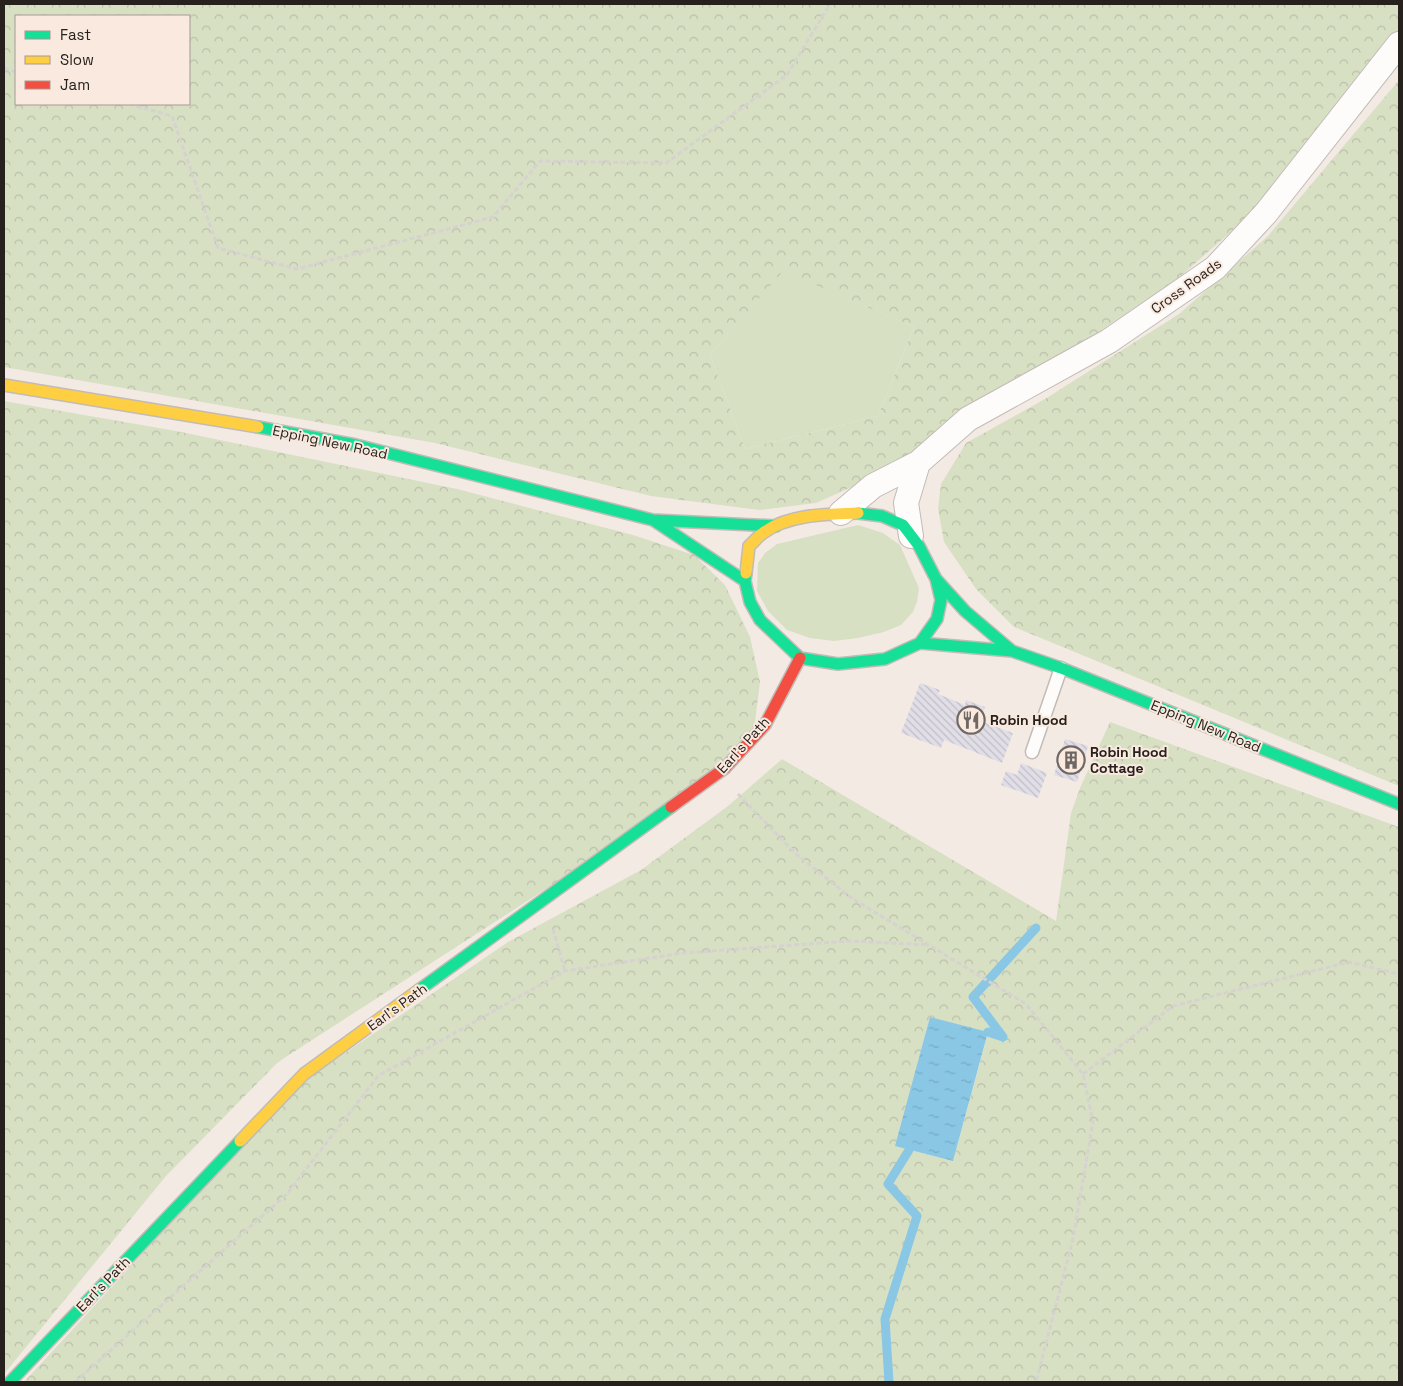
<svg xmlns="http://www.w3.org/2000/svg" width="1403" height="1386" font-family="'Space Grotesk',sans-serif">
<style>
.green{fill:#d8e0c4}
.forest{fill:url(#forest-crowns);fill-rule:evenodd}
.water{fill:url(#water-ripples)}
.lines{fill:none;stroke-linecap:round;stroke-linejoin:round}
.stream{stroke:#89c7e5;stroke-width:9}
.building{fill:url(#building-back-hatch)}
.lane-casing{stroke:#c2bbb6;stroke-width:15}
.street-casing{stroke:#c2bbb6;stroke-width:26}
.fast-casing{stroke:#c2bbb6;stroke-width:14}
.slow-casing{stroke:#c2bbb6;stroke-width:14}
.jam-casing{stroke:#c2bbb6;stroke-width:14}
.path{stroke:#d5d2d0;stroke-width:3;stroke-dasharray:5 2.5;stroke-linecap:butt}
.lane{stroke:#fdfcfb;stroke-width:12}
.street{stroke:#fdfcfb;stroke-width:24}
.fast{stroke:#16e098;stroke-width:11}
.slow{stroke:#ffcf43;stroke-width:11}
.jam{stroke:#f24e42;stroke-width:11}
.labels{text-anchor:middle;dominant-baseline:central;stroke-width:4;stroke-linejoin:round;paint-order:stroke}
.street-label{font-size:14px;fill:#27211d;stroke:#f9e9de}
.poi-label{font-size:14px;font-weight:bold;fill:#27211d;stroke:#f9e9de;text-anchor:start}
</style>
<defs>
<pattern id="forest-crowns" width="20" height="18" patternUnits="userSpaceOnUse" patternTransform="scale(1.25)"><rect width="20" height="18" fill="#d8e0c4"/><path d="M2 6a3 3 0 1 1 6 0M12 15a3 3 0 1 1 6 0" fill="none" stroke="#b9c0a8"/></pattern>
<pattern id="water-ripples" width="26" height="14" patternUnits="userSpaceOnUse" patternTransform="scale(1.25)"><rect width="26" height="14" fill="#89c7e5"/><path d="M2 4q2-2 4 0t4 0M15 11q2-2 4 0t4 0" fill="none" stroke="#76abc4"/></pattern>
<pattern id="building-back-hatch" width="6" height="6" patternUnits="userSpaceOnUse" patternTransform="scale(1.25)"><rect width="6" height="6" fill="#e1dee7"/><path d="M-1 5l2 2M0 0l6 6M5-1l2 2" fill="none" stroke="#c1bec6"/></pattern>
</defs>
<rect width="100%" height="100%" fill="#f3eae4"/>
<!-- green -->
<path class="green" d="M783 270 914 327 878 416 745 449 710 355Z
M858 525 883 533 900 545 919 588 917 602 913 612 901 625 884 632 858 638 834 641 810 638 787 630 768 611 757 591 758 563 765 553 777 544Z"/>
<!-- forest -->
<path class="forest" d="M4 4H1399V34L1250 215 1175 281 1053 362 969 410 903 459 854 486 816 503 759 510 651 496 435 443 4 367ZM16 16H189V104H16ZM783 271 914 327 878 416 745 449 710 355Z
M1399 80V786L1014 627 976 589 944 542 938 509 941 484 966 443 1045 399 1179 314 1268 236Z
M4 401 176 431 457 489 633 535 694 555 725 585 750 637 760 682 755 722 743 747 628 836 278 1062 166 1176 4 1374Z
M1110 722 1399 827V1382H24L298 1085 508 942 641 870 728 806 782 759 1056 921 1071 813 1080 788ZM930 1017 988 1033 953 1161 896 1146Z"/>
<!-- water -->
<path class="water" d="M930 1017 988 1032 953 1161 895 1146Z"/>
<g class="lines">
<!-- stream -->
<path class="stream" d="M988 1032 1003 1037 973 997 1036 928
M889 1382 885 1319 917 1216 888 1184 909 1150"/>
</g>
<!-- building -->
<path class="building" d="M920 683 940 690 938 694 965 705 966 700 985 707 980 721 1013 733 1002 763 944 740 941 748 901 733Z
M1065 739 1088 746 1077 782 1054 775Z
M1021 763 1047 773 1038 798 1001 785 1006 771 1017 775Z"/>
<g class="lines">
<!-- lane casing -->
<g class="lane-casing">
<path id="lane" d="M1032 752 1061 668"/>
</g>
<!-- street casing -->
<g class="street-casing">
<path id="street" d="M841 513 873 486 918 463 968 419 1109 341 1215 268 1266 213 1399 44
M911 536 906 503 918 463"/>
</g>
<!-- fast casing -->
<g class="fast-casing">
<path id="fast" d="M258 427 356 445 653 520 776 526
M653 520 745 581
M746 573 745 581 750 602 760 620 800 658 838 664 885 659 920 643 937 619 941 600 936 579 919 546 903 525 882 516 858 513
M936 579 965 611 1012 651
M920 643 1012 651 1061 668 1399 804
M419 990 671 807
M10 1382 240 1141"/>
</g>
<!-- slow casing -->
<g class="slow-casing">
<path id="slow" d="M4 385 258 427
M746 573 749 546C754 542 758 536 763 533 788 514 828 514 858 513
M240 1141 304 1074 419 990"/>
</g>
<!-- jam casing -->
<g class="jam-casing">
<path id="jam" d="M671 807 725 768 765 725 800 658"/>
</g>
<!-- path -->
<path class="path" d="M4 68 16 72
M129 104 172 116 218 248 297 269 493 217 540 161 666 163 787 75 830 4
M738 794 797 855 853 899 1026 1004 1083 1074 1093 1122 1073 1239 1036 1382
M553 929 565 971
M1083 1074 1173 1006 1349 962 1399 974
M75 1382 287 1194 378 1076 565 971 683 953 849 941 929 945"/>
<!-- lane -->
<use href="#lane" class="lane"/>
<!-- street -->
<use href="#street" class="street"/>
<!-- fast -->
<use href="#fast" class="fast"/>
<!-- slow -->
<use href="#slow" class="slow"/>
<!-- jam -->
<use href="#jam" class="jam"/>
</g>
<!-- icons -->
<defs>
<g id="restaurant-ring" transform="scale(1.4375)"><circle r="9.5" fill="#f9e9de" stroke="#6e6763" stroke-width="1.5"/><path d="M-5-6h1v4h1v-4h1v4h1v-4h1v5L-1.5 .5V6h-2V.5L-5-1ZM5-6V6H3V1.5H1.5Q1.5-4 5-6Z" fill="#6e6763"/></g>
<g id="building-ring" transform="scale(1.4375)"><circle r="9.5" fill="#f9e9de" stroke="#6e6763" stroke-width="1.5"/><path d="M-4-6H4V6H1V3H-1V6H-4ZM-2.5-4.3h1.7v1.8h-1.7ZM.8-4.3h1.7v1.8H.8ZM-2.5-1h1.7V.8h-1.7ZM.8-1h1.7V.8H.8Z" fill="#6e6763"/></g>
</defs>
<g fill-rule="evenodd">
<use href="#restaurant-ring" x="971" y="720"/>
<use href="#building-ring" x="1071" y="760"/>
</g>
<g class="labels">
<!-- street labels -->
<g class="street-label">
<text transform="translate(1186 286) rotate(-36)">Cross Roads</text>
<text transform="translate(330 442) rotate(12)">Epping New Road</text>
<text transform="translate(1206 726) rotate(22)">Epping New Road</text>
<text transform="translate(743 745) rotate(-48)">Earl's Path</text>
<text transform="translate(397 1007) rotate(-36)">Earl's Path</text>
<text transform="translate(103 1284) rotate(-46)">Earl's Path</text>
</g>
<!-- poi labels -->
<g class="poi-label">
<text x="990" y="720">Robin Hood</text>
<text x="1090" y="752">Robin Hood<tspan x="1090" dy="16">Cottage</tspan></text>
</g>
</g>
<!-- border -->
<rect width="1403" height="1386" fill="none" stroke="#27211d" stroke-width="10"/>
<!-- legend -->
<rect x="15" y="15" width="175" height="90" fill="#f9e9de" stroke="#a59991"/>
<rect x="25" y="31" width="25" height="8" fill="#16e098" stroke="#a59991"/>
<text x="60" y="40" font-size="15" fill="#27211d">Fast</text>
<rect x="25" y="56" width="25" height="8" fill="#ffcf43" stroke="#a59991"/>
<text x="60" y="65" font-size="15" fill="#27211d">Slow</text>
<rect x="25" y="81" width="25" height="8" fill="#f24e42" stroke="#a59991"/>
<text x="60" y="90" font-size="15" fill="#27211d">Jam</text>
</svg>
